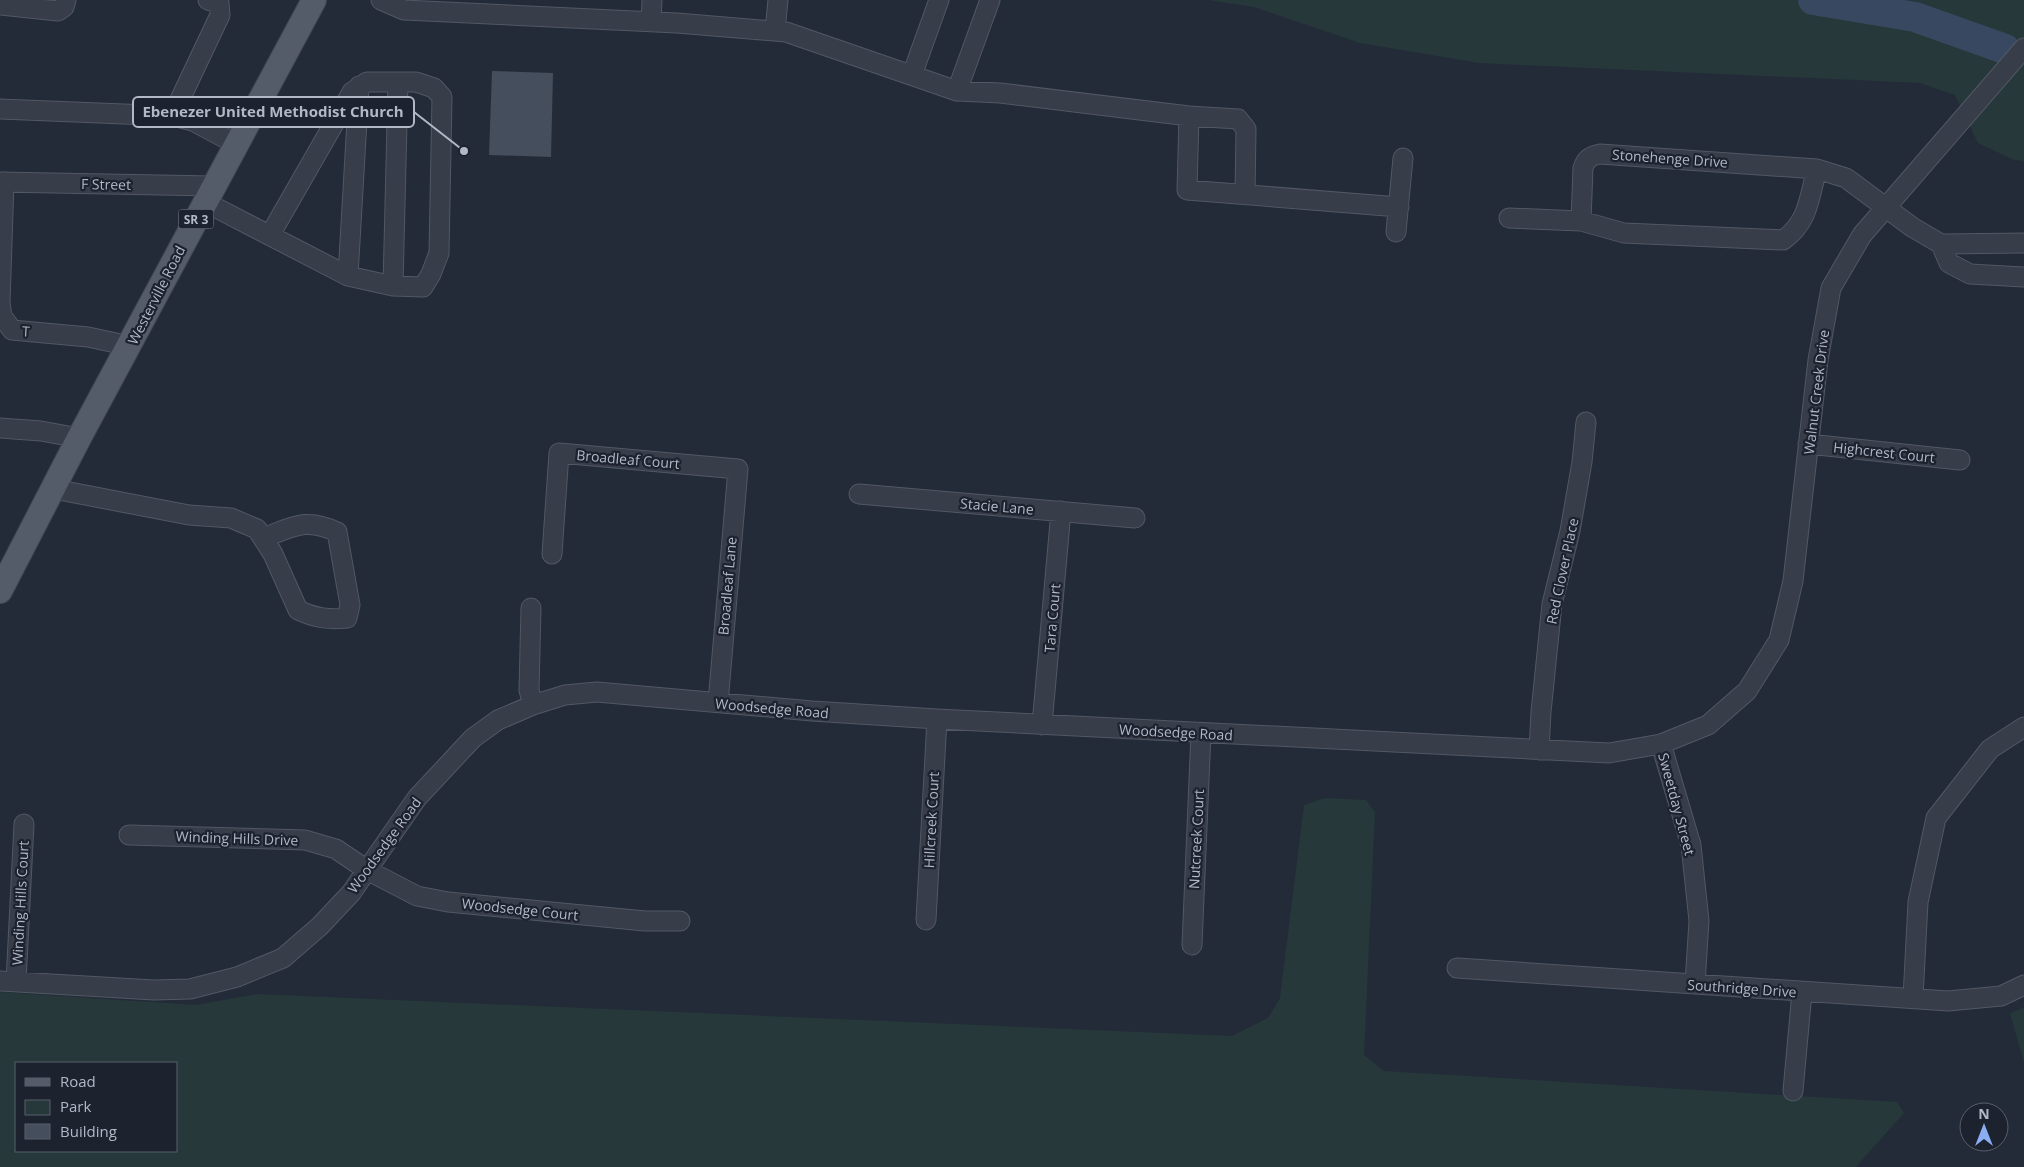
<svg xmlns="http://www.w3.org/2000/svg" width="2024" height="1167" font-family="'Open Sans',sans-serif">
<style>
.green{fill:#26383a;fill-rule:evenodd}
.lines{fill:none;stroke-linecap:round;stroke-linejoin:round}
.river{stroke:#394861;stroke-width:30}
.building{fill:#444e5d}
.minor-casing{stroke:#525864;stroke-width:21}
.major-casing{stroke:#404652;stroke-width:26}
.minor{stroke:#373d49;stroke-width:19}
.major{stroke:#555c69;stroke-width:24}
.labels{text-anchor:middle;dominant-baseline:central;stroke-width:4.5;stroke-linejoin:round;paint-order:stroke}
.shield{fill:#1c222e;stroke:#858b98;stroke-width:1}
.shield-label{font-size:12px;font-weight:bold;fill:#b2b8c5}
.street-label{font-size:14px;fill:#b2b8c5;stroke:#1c222e}
.leader{fill:none;stroke:#b2b8c5;stroke-width:2}
.callout-dot{fill:#b2b8c5;stroke:#1c222e;stroke-width:2}
.callout{fill:#1c222e;stroke:#b2b8c5;stroke-width:2}
.callout-label{font-size:15px;text-anchor:middle;font-weight:bold;fill:#b2b8c5}
</style>
<rect width="100%" height="100%" fill="#232b38"/>
<!-- green -->
<path class="green" d="M1208 0H2024V161L2014 160 1978 143 1955 95 1920 83 1479 63 1360 43 1254 7Z
M1325 798 1366 800 1375 812 1364 1055 1384 1071 1897 1102 1904 1113 1856 1167H0V992L196 1005 257 994 1232 1036 1268 1018 1280 998 1304 805ZM16 1063H176V1151H16Z
M2024 1008V1062L2010 1013Z"/>
<g class="lines">
<!-- river -->
<path class="river" d="M1813 0 1915 17 2005 49"/>
</g>
<!-- building -->
<path class="building" d="M492 71 553 73 551 157 489 155Z"/>
<g class="lines">
<!-- minor casing -->
<g class="minor-casing">
<path id="minor" d="M381 0 404 10 677 23 786 32 957 91 1000 93 1189 116 1187 190 1399 207
M0 5 58 11 64 7 66 0
M651 22 652 0
M775 31 778 0
M912 75 939 0
M957 91 990 0
M0 109 173 116 193 121 236 144
M1189 116 1238 119 1246 129 1245 194
M174 117 176 108 220 15 219 3 208 0
M0 182 213 186
M4 182 0 303 2 316 12 330 88 337 130 346
M205 202 348 276 393 286 423 287 431 274 439 253 442 97 434 88 416 82H367L352 92 270 235
M1509 218 1581 221 1624 233 1783 240C1809 222 1809 197 1817 169
M1581 221 1583 168C1586 159 1590 156 1600 154L1817 169 1846 178 1912 227 1941 244 2024 243
M1396 232 1403 158
M1941 244 1949 263 1970 274 2024 277
M348 276 359 86
M393 286 398 82
M0 428 41 431 79 438
M1808 444 1960 460
M54 489 189 515 231 518 257 529 273 554 298 610C315 618 329 620 347 618L350 605 337 532C306 517 293 527 263 538
M859 494 1135 518
M552 554 559 453 738 469 718 703
M531 608 529 690 533 705
M1042 725 1061 511
M1661 744 1691 845 1699 921 1695 984
M1539 750 1541 712 1552 604 1570 531 1582 462 1586 422
M129 835 305 840 336 849 367 870 417 896 448 902 645 921H680
M926 920 937 719
M1192 945 1201 733
M1457 968 1948 1001 2001 996 2024 985
M0 981 154 990 190 989 237 977 283 958 320 926 351 893 417 798 473 738 498 720 533 705 565 695 597 692 812 711 937 719 1609 753 1661 744 1708 725 1747 691 1779 640 1793 581 1818 360 1831 288 1862 235 2024 48
M16 982 24 824
M1913 998 1918 902 1936 818 1990 749 2024 727
M1793 1091 1802 992"/>
</g>
<!-- major casing -->
<g class="major-casing">
<path id="major" d="M0 591 79 438 314 0"/>
</g>
<!-- minor -->
<use href="#minor" class="minor"/>
<!-- major -->
<use href="#major" class="major"/>
</g>
<g class="labels">
<!-- shield labels -->
<rect class="shield" x="178.5" y="209.5" width="35" height="19" rx="4"/>
<g class="shield-label">
<text x="196" y="219">SR 3</text>
</g>
<!-- street labels -->
<g class="street-label">
<text transform="translate(1670 158) rotate(4)">Stonehenge Drive</text>
<text transform="translate(106 184) rotate(1)">F Street</text>
<text transform="translate(156 295) rotate(-63)">Westerville Road</text>
<text transform="translate(26 331) rotate(3)">T</text>
<text transform="translate(1816 392) rotate(-83)">Walnut Creek Drive</text>
<text transform="translate(1884 452) rotate(6)">Highcrest Court</text>
<text transform="translate(628 459) rotate(5)">Broadleaf Court</text>
<text transform="translate(997 506) rotate(5)">Stacie Lane</text>
<text transform="translate(1562 571) rotate(-78)">Red Clover Place</text>
<text transform="translate(727 586) rotate(-85)">Broadleaf Lane</text>
<text transform="translate(1052 618) rotate(-85)">Tara Court</text>
<text transform="translate(772 708) rotate(5)">Woodsedge Road</text>
<text transform="translate(1176 732) rotate(3)">Woodsedge Road</text>
<text transform="translate(1677 804) rotate(75)">Sweetday Street</text>
<text transform="translate(931 820) rotate(-87)">Hillcreek Court</text>
<text transform="translate(237 838) rotate(2)">Winding Hills Drive</text>
<text transform="translate(1196 839) rotate(-87)">Nutcreek Court</text>
<text transform="translate(384 845) rotate(-54)">Woodsedge Road</text>
<text transform="translate(20 903) rotate(-87)">Winding Hills Court</text>
<text transform="translate(520 909) rotate(6)">Woodsedge Court</text>
<text transform="translate(1742 988) rotate(4)">Southridge Drive</text>
</g>
</g>
<!-- callouts -->
<path class="leader" d="M464 151L414 112"/>
<circle class="callout-dot" cx="464" cy="151" r="5"/>
<rect class="callout" x="133" y="97" width="281" height="30" rx="5"/>
<g class="callout-label">
<text x="273" y="117">Ebenezer United Methodist Church</text>
</g>
<!-- legend -->
<rect x="15" y="1062" width="162" height="90" fill="#1c222e" stroke="#585e6a"/>
<rect x="25" y="1078" width="25" height="8" fill="#555c69" stroke="#585e6a"/>
<text x="60" y="1087" font-size="15" fill="#b2b8c5">Road</text>
<rect x="25" y="1100" width="25" height="15" fill="#26383a" stroke="#585e6a"/>
<text x="60" y="1112" font-size="15" fill="#b2b8c5">Park</text>
<rect x="25" y="1124" width="25" height="15" fill="#444e5d" stroke="#585e6a"/>
<text x="60" y="1137" font-size="15" fill="#b2b8c5">Building</text>
<!-- north arrow -->
<g transform="translate(1984 1127)"><circle r="24" fill="#1c222e" stroke="#585e6a"/>
<path d="M0-4L9 19L0 12L-9 19Z" fill="#8badf1"/>
<text y="-8" font-size="14" font-weight="bold" text-anchor="middle" fill="#b2b8c5">N</text>
</g>
</svg>
